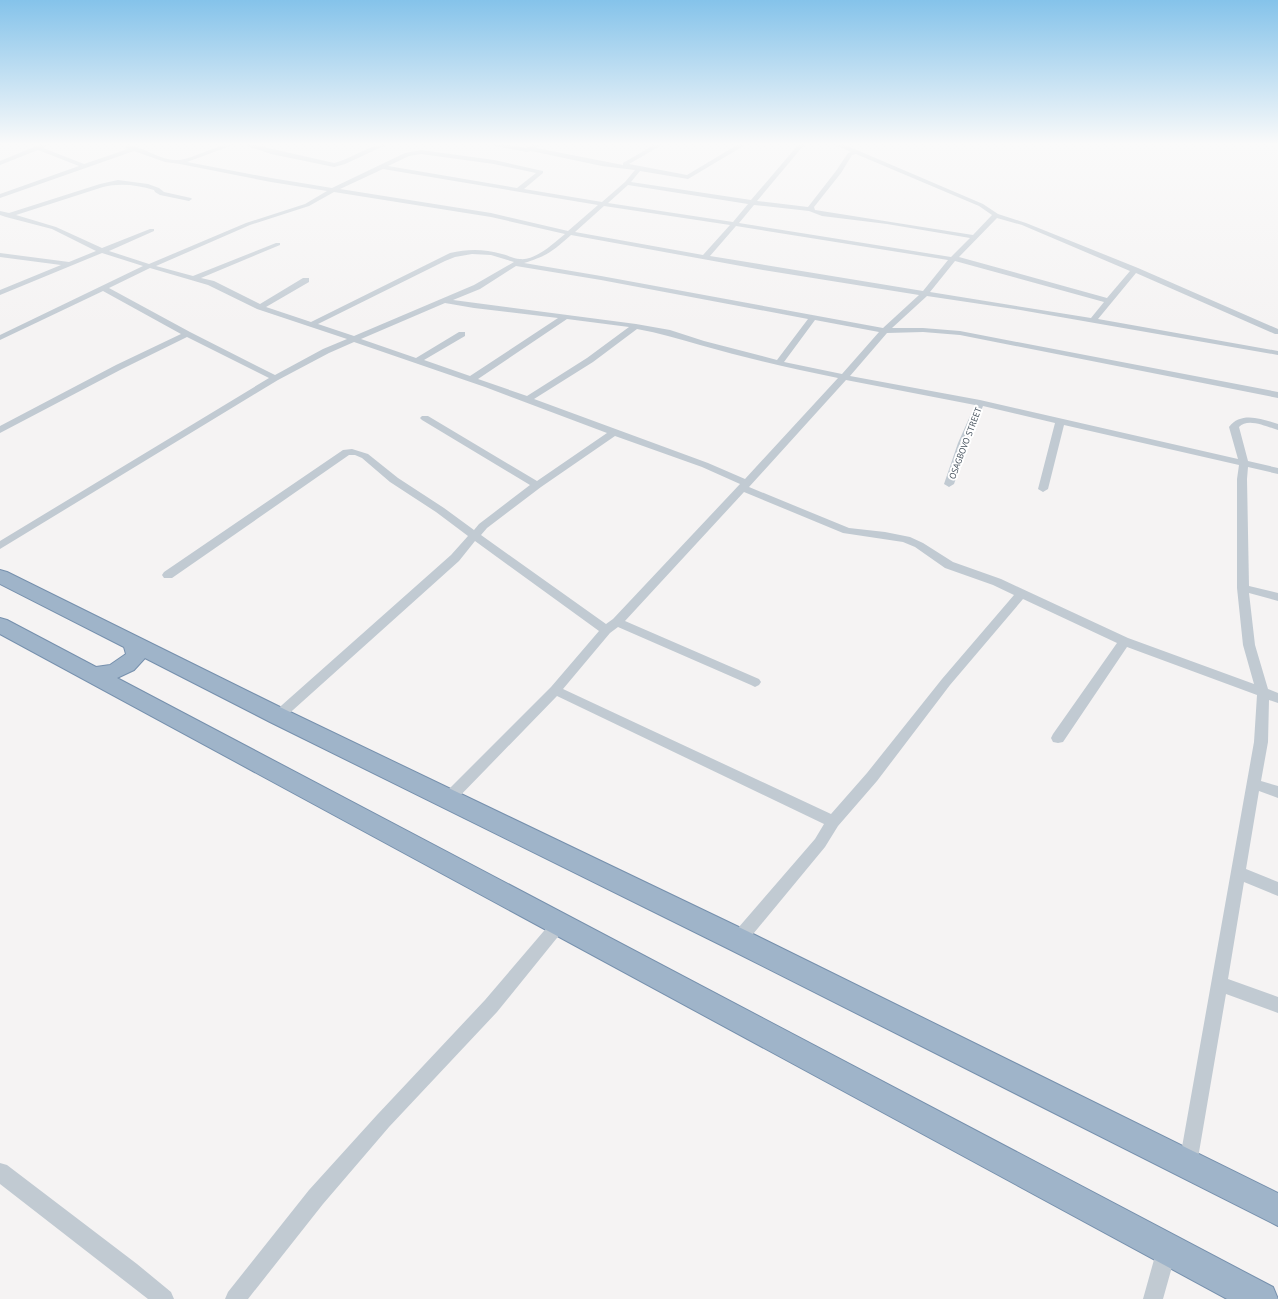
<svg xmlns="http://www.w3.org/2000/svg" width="1278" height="1299" font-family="'PT Sans',sans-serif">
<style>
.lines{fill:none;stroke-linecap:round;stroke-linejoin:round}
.trunk-casing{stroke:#7690ad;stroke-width:2}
.minor{fill:#c1cad2;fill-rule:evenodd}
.trunk{fill:#9fb4c9;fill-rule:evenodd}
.labels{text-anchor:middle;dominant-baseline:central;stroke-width:4;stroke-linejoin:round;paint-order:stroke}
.far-street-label{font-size:9px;fill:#4a5661;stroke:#fff}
</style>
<rect width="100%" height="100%" fill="#f5f3f3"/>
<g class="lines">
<!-- trunk casing -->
<g class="trunk-casing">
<path id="trunk" d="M0 570 7 572 286 710 747 931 1278 1193V1226L729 949 270 722 145 658 134 670 117 678 1273 1287 1278 1299H1227L0 634V618L7 620 96 667 110 665 126 654 124 647 0 584Z"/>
</g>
<!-- minor -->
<path class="minor" d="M39 145H48L43 148 84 164 128 149 125 147 127 145C145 147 160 161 178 160 195 159 212 145 233 145L187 162 271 178 332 188 405 153 421 150 494 160 543 171V173L524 189 602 202 625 182 635 170 602 166 531 151 527 152 490 145H508L526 148 533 145H540L536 148 623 165V163L654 145H662L629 164 687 175 737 145H745L688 179 640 171 631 182 751 200 798 145H804L757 201 808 207 836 171 848 153 851 152 836 145H845L983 204 998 214 1026 223 1138 268 1278 329V334H1275L1136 273 1098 319 1278 351V355L1014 309 927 296 892 328H923L960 331 1278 392V398L960 335 923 332 887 333 850 376 980 400 1238 459 1229 427C1241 411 1262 419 1278 424V430C1267 427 1248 417 1239 427L1248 461 1278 468V474L1248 467 1247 479 1249 586 1278 593V601L1249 593 1255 645 1268 689 1278 693V703L1269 700 1268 742 1261 781 1278 786V798L1259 791 1246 869 1278 882V896L1244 882 1228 979 1278 997V1013L1226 994 1197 1164 1194 1170 1188 1173 1182 1170 1179 1164 1254 742 1257 695 1127 647 1063 742 1058 743 1053 742 1051 738 1053 734 1117 643 1023 599 950 685 877 781 838 826 825 847 744 945 738 947 732 945 730 940 732 935 815 839 824 824 557 696 453 803 448 805 443 803 441 799 443 795 551 687 599 631 475 541 459 561 283 719 278 721 273 719 272 716 273 713 451 555 468 536 436 512 390 482 362 458 355 455H349L172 578H164L162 575 164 572 343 450 352 449 368 454 398 478 444 508 474 530 479 524 530 485 422 420 420 418 422 416H428L537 481 607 433 485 387 354 342 329 353 278 380 0 549V541L269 378 187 337 122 369 0 433V426L116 365 181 334 103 291 0 340V335L143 266 102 253 0 295V290L61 265 0 257V253L69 262 96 251 52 229 6 217 0 215V211L9 213 100 184 118 180 148 184 159 188 164 192 191 198 192 199 189 201 160 195 155 192 154 190C137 185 120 183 103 187L16 215 56 227 102 248 150 229H154V231L109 251 149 264 246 223 305 204 327 191 271 182 180 164 165 162 134 151 0 198V194L79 166 38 150 0 165V161ZM421 154 494 164 536 173 517 188 388 166 409 156ZM856 154 979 206 992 215 973 235 815 210 814 207 841 173 852 155ZM383 169 598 205 568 231 491 213 340 189ZM628 185 748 204 733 222 608 203ZM334 192 491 217 565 234C554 243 535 261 520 259 514 259 507 255 502 254 484 249 468 249 450 253L311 322 266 307 309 282V278H303L260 304 214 281 201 278 280 245V243H276L193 276 156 266 250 225 309 206ZM754 205 809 211 822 216 887 224 970 238 951 257 739 223ZM604 206 730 225 703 255 575 232ZM997 218 1022 225 1130 271 1107 298 959 257ZM736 226 948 260 923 291 710 256ZM571 235 763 270 919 295 883 328 601 276 524 263C547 256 553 251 571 235ZM472 254 491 255 514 262 474 285 354 336 318 324 445 261 455 257ZM955 261 1104 302 1091 318 930 292ZM516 266 601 280 808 319 777 360 704 341 670 330 636 324 453 300 480 289ZM150 268 208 285 257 309 347 339 323 349 275 375 190 332 109 288ZM445 303 474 308 558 318 470 376 424 360 465 336V332H459L416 358 361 339ZM567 319 629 327 587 358 527 396 478 379ZM815 320 879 332 842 374 784 362ZM637 329C659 333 679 339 700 345 746 358 792 369 838 378L745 479 708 463 534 399 593 362ZM846 380 975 405 958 443 944 484 949 487 954 484 968 443 983 406 1055 423 1038 489 1043 492 1048 489 1064 425 1239 465 1237 479V588L1243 645 1254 684 1128 638 1001 579 953 562 923 543 910 537 885 532 849 528 749 487ZM615 436 702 467 740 484 613 619 606 624 481 535 487 528 541 487ZM744 492 843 533 903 542 915 547 945 568 993 585 1014 595 942 679 867 773 831 814 563 689 610 633 618 627 751 685 755 687 759 685 761 682 759 679 625 621Z
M244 145H255L334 163C352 159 367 145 386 145L345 164 334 167 271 154Z
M560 916 565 918 568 923 565 928 497 1012 389 1127 323 1204 248 1299H225L228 1292 309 1190 377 1115 485 1000 555 918Z
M0 1163 7 1165 137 1264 171 1292 174 1299H148L0 1184Z
M1167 1239 1174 1242 1177 1249 1163 1299H1143L1157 1249 1160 1242Z"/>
<!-- trunk -->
<use href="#trunk" class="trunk"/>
</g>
<!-- sky -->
<linearGradient id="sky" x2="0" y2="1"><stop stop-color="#85c3ea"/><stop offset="0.44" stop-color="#fafafa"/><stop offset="1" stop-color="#fafafa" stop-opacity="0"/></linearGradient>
<rect width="1278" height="327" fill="url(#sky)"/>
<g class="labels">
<!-- far-street labels -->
<g class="far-street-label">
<text transform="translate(965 443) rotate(-69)">OSAGBOVO STREET</text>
</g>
</g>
</svg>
